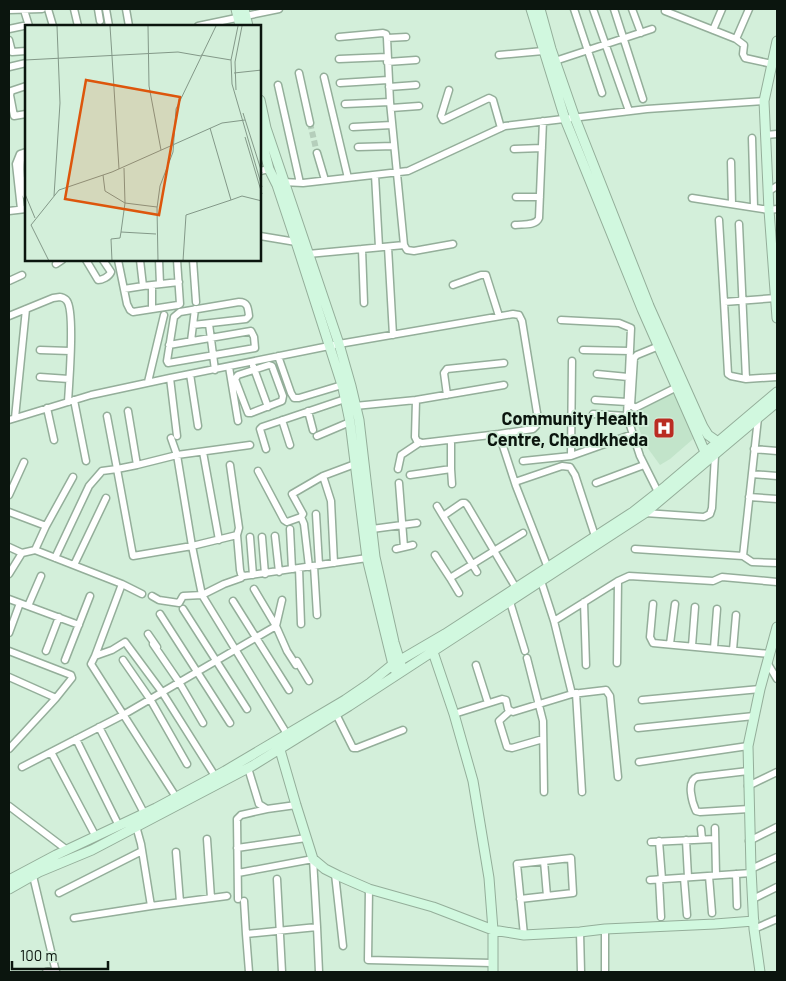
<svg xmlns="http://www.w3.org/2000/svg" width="786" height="981" font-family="Barlow,sans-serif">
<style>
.built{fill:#c2e4ca}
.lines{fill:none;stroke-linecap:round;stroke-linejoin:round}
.street-tunnel{stroke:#b5cebb;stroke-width:6;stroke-dasharray:6 3;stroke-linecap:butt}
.street-casing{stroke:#94ae9a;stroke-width:9}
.secondary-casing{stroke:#94ae9a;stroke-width:11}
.street{stroke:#fff;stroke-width:6}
.secondary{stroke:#d1f8df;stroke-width:9}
.labels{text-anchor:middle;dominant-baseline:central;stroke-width:4;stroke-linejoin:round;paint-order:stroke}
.poi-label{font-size:18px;font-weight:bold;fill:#0b150e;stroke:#d3efda;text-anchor:end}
.inset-road{fill:none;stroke:#839888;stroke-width:1}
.view{fill:#dd560c;fill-opacity:0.15;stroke:#dd560c;stroke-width:2.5}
.inset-edge{fill:none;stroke:#0b150e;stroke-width:2.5}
</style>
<rect width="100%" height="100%" fill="#d3efda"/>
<!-- built -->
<path class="built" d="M676 392 693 439 670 459 660 465 644 443 635 417 638 402Z"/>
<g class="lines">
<!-- street-tunnel -->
<path class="street-tunnel" d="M310 123 317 153"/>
<!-- street casing -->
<g class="street-casing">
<path id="street" d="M48 9 53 26
M74 9 78 26
M98 9 100 21
M106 9 109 26
M126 9 129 26
M574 9 602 93
M593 9 629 111
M614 9 643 99
M632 9 641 33
M9 10 42 9
M24 10 29 26
M665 11 736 39 744 45 743 54 745 58 772 64
M198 26 279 9
M9 29 28 25
M713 30 722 9
M339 37 383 33 386 34 387 38 390 102 404 245 362 249 364 303
M387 38 406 37
M736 39 749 9
M9 40 12 52 26 51
M499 55 543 51
M339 59 387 57
M555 61 652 29
M387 62 416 60
M9 67 26 63
M299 73 310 123
M324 77 348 178
M340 83 388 80
M278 85 300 183
M26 86 11 91 10 95 14 116 26 114
M389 87 416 85
M449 90 441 116 443 120 489 98 493 100 501 128
M345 104 390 102
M391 108 419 106
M353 127 392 125
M766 135 777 134
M752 138 754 207
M358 147 394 146
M514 149 542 148
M317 153 325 180
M26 157 21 160C20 171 21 186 26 196
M731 162 732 204
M260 171 269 169
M375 175 379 247
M282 182 303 183 408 171 505 126 647 109 764 101
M769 191 777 186
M516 197H540
M692 198 769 210 777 209
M21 209 16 164 20 154 26 152
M9 211 26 209
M719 220 724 302 776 298
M739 224 746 379 777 377
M515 225C523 224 536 226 539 218L543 121
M260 236 296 242
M404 245 407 250 414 251 453 244
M388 247 393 335
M308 254 362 249
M86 260 98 280C102 280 109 277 111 272L103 260
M118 260 127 304 130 310 133 312 178 305 180 304 177 260
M140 260 143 286 179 282
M159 260 160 284
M193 260 196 302
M56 264 62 260
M9 281 22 275
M152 285V309
M453 285 481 275H486L499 316
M124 289 143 286
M724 302 728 374 731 376 746 379
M9 316 53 298 60 297C64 298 65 298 67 301 75 312 69 384 68 402
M561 320 619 323 631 328 627 416 640 456 658 492
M209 324 215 370
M191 341 193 325
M169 345 251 331 254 337 255 348 168 363 167 361 174 317 180 312 239 302C248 302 248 308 249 316L246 319 193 325 195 309
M659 346 637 355 634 358 631 405 635 408 677 387
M40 350 70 351
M583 350 630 351
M278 356 291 393 294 398H299L342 385
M269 365 272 366 283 396 282 401 251 413H248L235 379 238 375Z
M253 366 268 407
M229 367 238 421
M190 374 198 426
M597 374 628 377
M40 377 69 379
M170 378 177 436
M148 382 164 315
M447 395 444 373 447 369 504 363
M74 400 86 461
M416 400 504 385
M595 400 627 402
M355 406 416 400 415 437 417 441 422 443 499 434
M47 408 54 440
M128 411 137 465 177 455 171 438
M308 411 313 430
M593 414 627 416
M15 418 26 309
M9 420 91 395 170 378 339 344 513 314 519 315 522 321 538 419 536 426 533 429 499 434 516 486 548 568
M282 420 290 445
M317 436 350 422
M250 445 177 455 192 546 237 535 240 570 241 574 244 576 367 558
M266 449 260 429 262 427 345 399
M754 449 777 451
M203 452 219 540
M571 456 572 361
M523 461 571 456 633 434
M137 465 117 469 133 556 192 546 202 595 287 734
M230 465 239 528 237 535
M398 469 401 455 419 443
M451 469 452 484
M258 471 284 520 287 522 301 517 303 514 292 494 323 476 355 464
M752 474 777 476
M410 475 451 469V440
M323 476 331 501 334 563
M515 482 562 466 570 467 575 475 595 536
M399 483 404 547
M596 483 644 465
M9 495 24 462
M749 497 777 499
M437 506 443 516
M9 512 46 526 35 550 22 553 9 574
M645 513 704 517 710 514 712 508 715 455
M316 514 319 565
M301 517 304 524 309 567
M46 526 73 477
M290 529 292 569
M372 529 417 523
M275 536 279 572
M250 537 253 575
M262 537 265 574
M9 547 22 553
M396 549 413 545
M635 549 743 556 758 418
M35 550 122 584 142 594
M435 555 450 578 523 533
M743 556 752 562 777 563
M55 558 89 486 102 471 117 469 107 416
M74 565 106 498
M314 566 317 615
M299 568 301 624
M477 572 443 516 462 503H465L467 505 516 588
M450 578 459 593
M541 581 554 621 572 694 606 690 610 696 618 777
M152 596 159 600 179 603 183 596 202 595 224 584 241 578
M9 599 79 625
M282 600 276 626 287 651 296 665
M233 601 289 690
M510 602 525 651
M584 602 586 665
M653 604 650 637 653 643 770 654
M28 606 41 576
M183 609 247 709
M160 614 230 723
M554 621 618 581 629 576 713 581 722 577 777 582
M9 633 20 603
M148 634 157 647
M153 644 179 682 203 723
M670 644 675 604
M692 646 695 607
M714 648 717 609
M733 650 736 615
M9 651 71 675 72 678 56 698 9 677
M46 651 59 617
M95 656 122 584
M527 658 543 721 544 792
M65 660 90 596
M123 660 150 699 187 764
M297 661 309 681
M617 663 618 581
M768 664 777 679
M476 665 488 703
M576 693 582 792
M642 700 760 689
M510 711 499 721 507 747 512 748 543 739
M336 714 353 748H357L403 730
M454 714 502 699 506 700 508 709 513 712 572 694
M99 727 144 813
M638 728 754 716
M76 739 119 826
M9 749 56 698
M51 752 96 837
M639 762 748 746
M22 767 123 715 276 626 254 589
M248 768 259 804 267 809 296 805
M748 771 697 777C686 781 692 802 696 811L700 812 749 809
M748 786 777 772
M176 797 91 664 95 656 112 650 125 642 162 692 215 776
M9 806 67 850
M136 826 141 844 151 906 227 896
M715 828 716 875
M701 829 702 839
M207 839 211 898
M686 840 688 877
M659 841 662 879
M749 841 777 827
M651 842 715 839
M237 848 306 838
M176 852 180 902
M544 861 547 896
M751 869 777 857
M238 873 313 859 317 927 246 934 244 901
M335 874 343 946
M736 874 737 906
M33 876 56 972
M709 876 712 913
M684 878 687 915
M277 879 282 972
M659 879 661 917
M650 880 751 873
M369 889 368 960 492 963
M59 893 142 851
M238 899 237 819 241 815 267 809
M520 899 573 893 571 858 517 864 524 935
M753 899 777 887
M74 918 151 906
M317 927 319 972
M754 929 777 919
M580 932 581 972
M246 934 249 972
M46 972 56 970
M605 972V929"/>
</g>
<!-- secondary casing -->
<g class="secondary-casing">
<path id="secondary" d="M236 9 240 26
M244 9 248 26
M531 9 565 119 642 309 705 452
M540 9 551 49 575 118 649 306 703 427 708 435 718 442
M777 41 764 101 769 210 777 318
M260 100 266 128 339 344 351 386 359 420 375 557 394 642 401 665
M260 134 269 169 277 185 296 242 343 388 350 422 367 558 394 669
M433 652 454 714 473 781 489 878 493 930 524 935 580 932 605 929 715 924 754 921
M278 743 296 805 313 859 325 869 339 876 369 889 433 907 493 930V972
M9 880 56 855 156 808 225 771 345 700 370 683 392 665 445 634 633 512 666 486 777 392
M9 889 39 872 92 850 252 766 349 706 645 513 777 402
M760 972 754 929 751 869 748 746 760 689 777 627"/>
</g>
<!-- street -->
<use href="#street" class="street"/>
<!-- secondary -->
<use href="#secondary" class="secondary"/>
</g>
<!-- icons -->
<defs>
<g id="hospital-square" transform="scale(1.125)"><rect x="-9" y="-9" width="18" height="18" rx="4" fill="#ba2c22" stroke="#d3efda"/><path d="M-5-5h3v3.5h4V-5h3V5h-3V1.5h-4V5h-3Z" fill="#fff"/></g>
</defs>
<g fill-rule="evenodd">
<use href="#hospital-square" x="664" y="428"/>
</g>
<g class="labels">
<!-- poi labels -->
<g class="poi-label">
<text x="648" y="418">Community Health<tspan x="648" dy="21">Centre, Chandkheda</tspan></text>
</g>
</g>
<!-- overview -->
<g transform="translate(25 25)">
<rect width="236" height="236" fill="#d3efda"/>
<path class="inset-road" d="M85 1 87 31M123 1 124 61 136 125M213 1 206 35 207 59 237 162M176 30 206 35M87 31 94 144M0 35 153 27 176 31M209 48 237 45M211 65 210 37 217 1M218 88 237 148M220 112 237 169M99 143 100 178 132 182M78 150 80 166 100 178 96 207 131 209M0 169 10 193M29 171 35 78 32 1M206 175 217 171 237 176M24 236 6 200 34 165 87 147 197 98 220 95M87 236 86 214 95 213 96 207M133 236 132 183 135 161 148 127 151 84 191 1M158 236 161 190 206 175 185 103"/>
<path class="view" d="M61 55 155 72 134 190 40 174Z"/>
<rect width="236" height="236" class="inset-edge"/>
</g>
<!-- border -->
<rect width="786" height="981" fill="none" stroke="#0b150e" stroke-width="20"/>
<!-- scale -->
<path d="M12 961v8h96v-8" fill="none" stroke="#0b150e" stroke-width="2.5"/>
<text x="20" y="961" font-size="15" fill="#0b150e" stroke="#d3efda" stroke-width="4" paint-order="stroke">100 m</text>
</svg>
